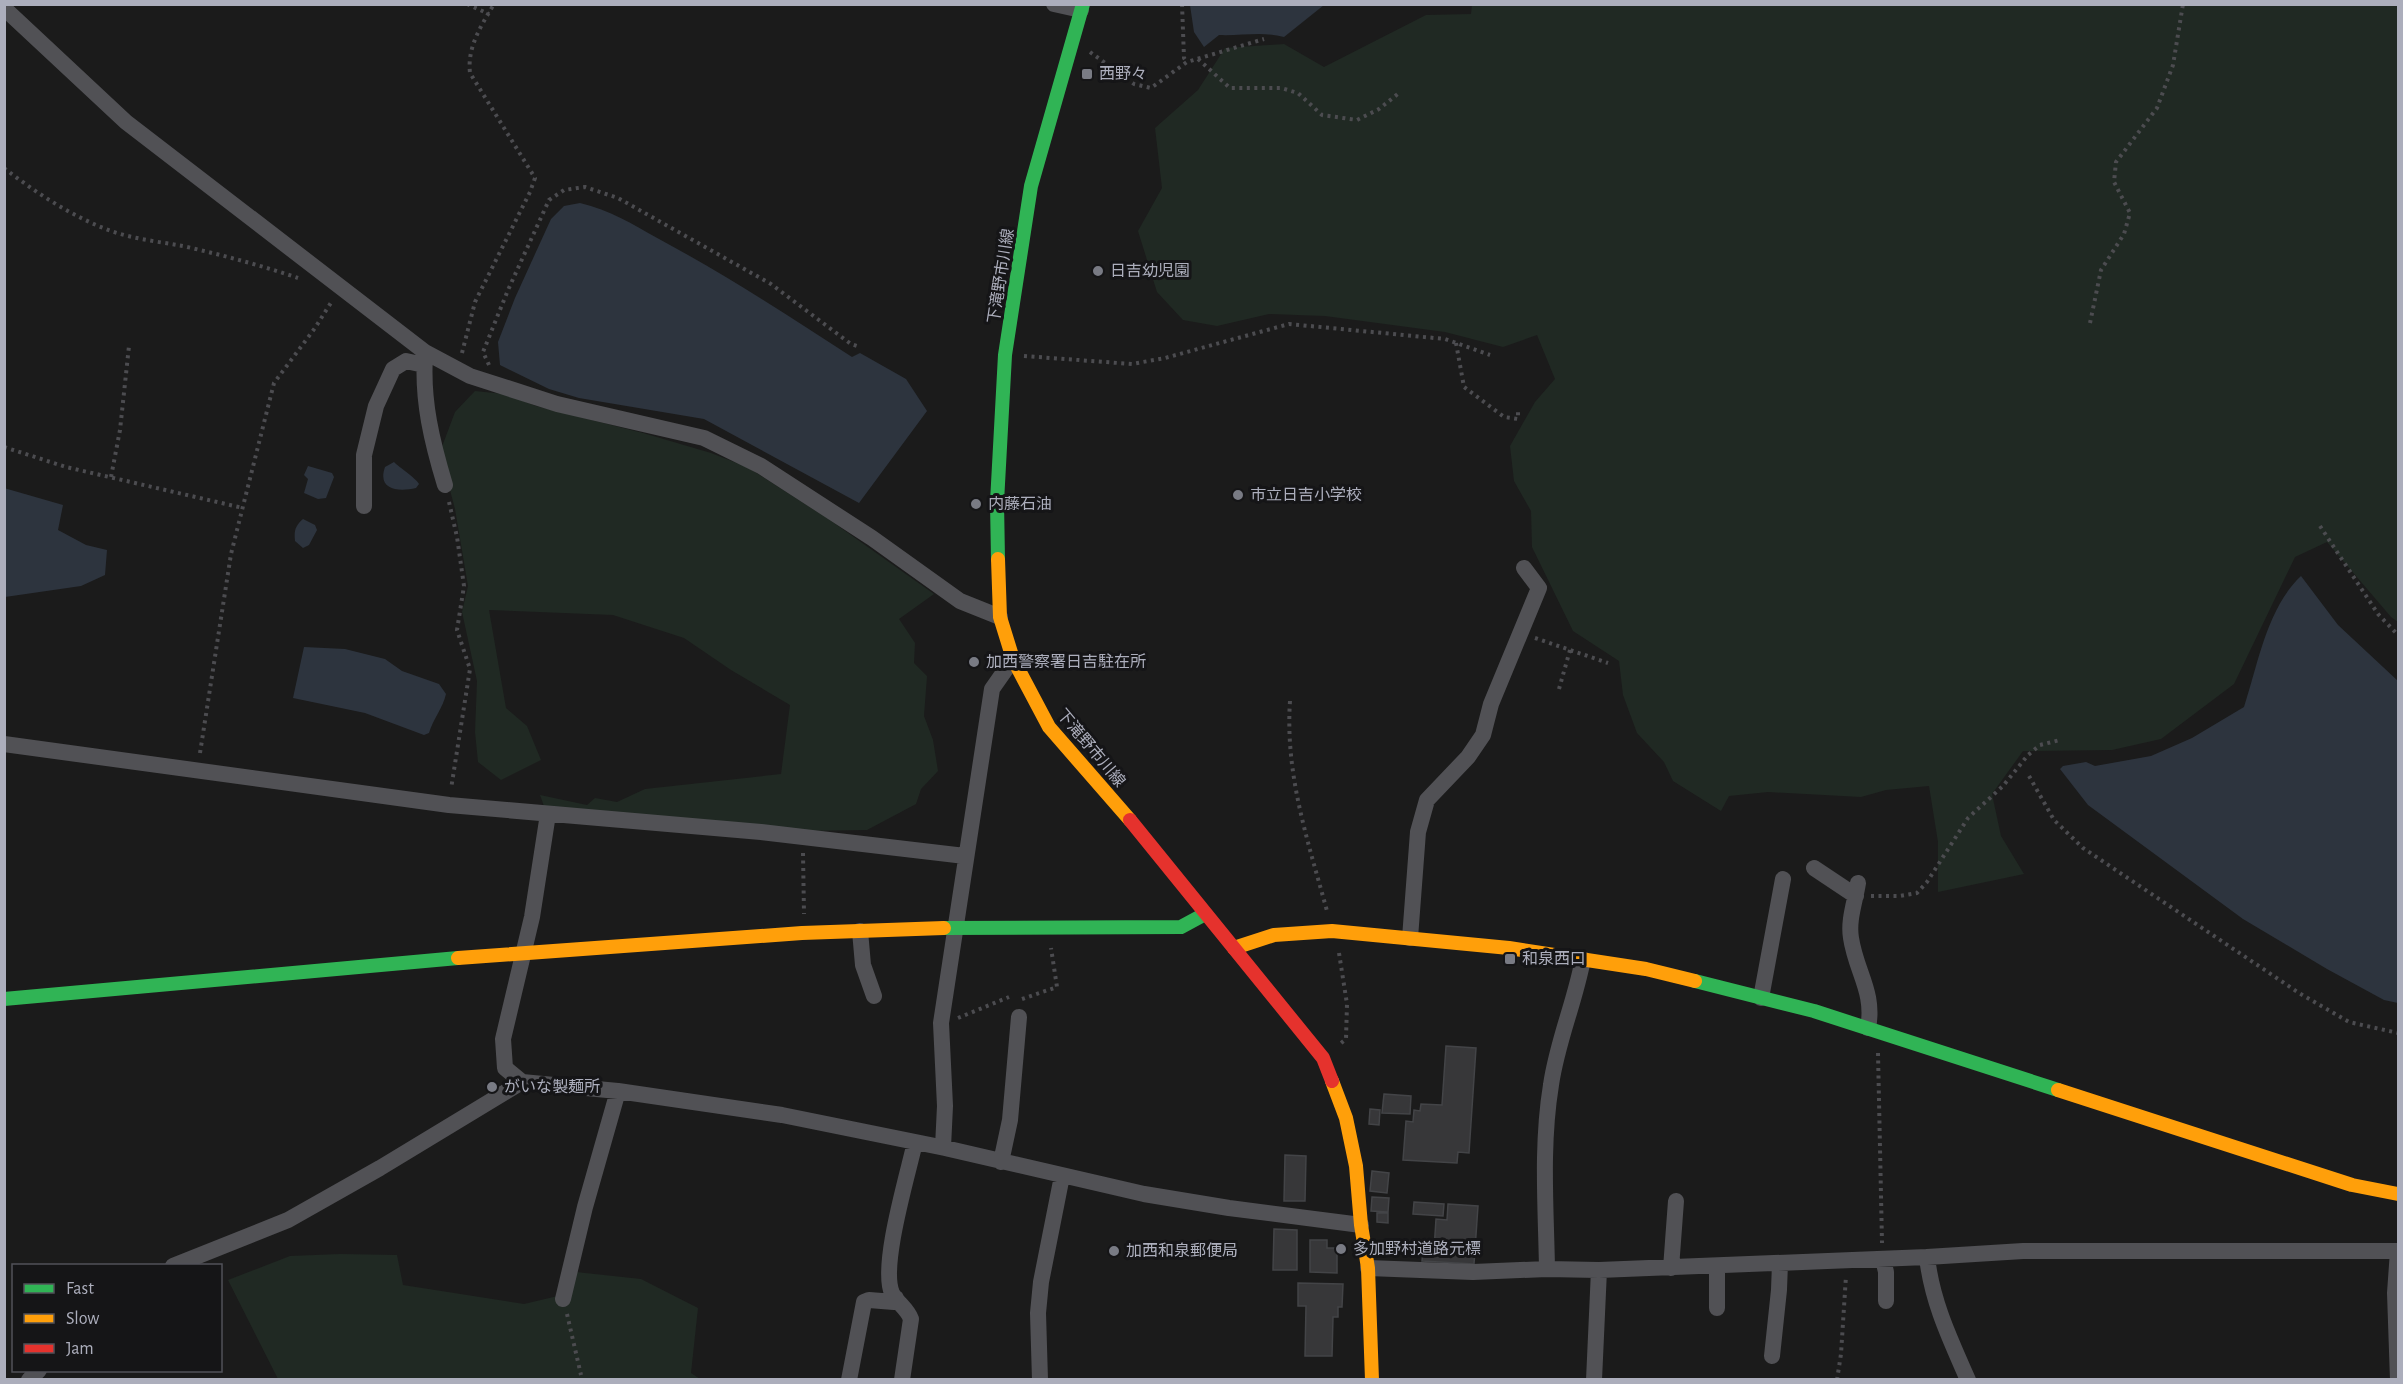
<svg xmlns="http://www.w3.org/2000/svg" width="2403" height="1384" font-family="'Alegreya Sans','Noto Sans JP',sans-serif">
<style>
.green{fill:#202923}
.water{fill:#2d343e}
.building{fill:#373739;stroke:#434447;stroke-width:1.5}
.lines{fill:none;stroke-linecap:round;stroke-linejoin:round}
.path{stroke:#4c4c50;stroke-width:4;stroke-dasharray:3 4.5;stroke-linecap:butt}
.street{stroke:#515155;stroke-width:16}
.fast{stroke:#30b455;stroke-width:14}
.slow{stroke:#ff9f0a;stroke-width:14}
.jam{stroke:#e5322d;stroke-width:14}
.poi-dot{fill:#797b84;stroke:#151517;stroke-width:2}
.labels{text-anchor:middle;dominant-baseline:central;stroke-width:6;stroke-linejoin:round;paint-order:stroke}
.poi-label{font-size:16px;fill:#acaebc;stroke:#151517;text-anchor:start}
.street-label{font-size:16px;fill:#acaebc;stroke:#151517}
</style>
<rect width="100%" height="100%" fill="#1b1b1b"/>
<!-- green -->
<path class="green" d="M1472 4 2398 5V622L2391 617 2327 542 2295 557 2234 684 2161 739 2112 750 2023 751 1992 794 2001 836 2024 874 1938 892V842L1929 786 1886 790 1861 797 1768 792 1729 796 1721 811 1673 781 1664 762 1637 733 1623 695 1619 661 1573 631 1532 547 1531 511 1514 481 1510 446 1535 402 1555 379 1537 335 1503 347 1445 332 1325 316 1269 314 1217 326 1183 320 1157 292 1138 231 1162 188 1155 128 1198 90 1225 48 1284 44 1324 67 1426 15 1471 14Z
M475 391 504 394 536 406 643 433 711 453 747 467 827 518 934 594 899 619 915 643 914 663 927 676 924 716 933 740 938 771 921 789 916 804 867 830 801 831 545 809 540 795 587 805 595 798 617 802 645 789 781 774 790 705 731 670 684 638 613 615 489 610 506 708 527 726 541 760 501 780 478 762 475 732 477 681 462 612 468 586 455 509 440 452 455 412Z
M340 1254 397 1255 403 1285 524 1304 562 1295 576 1272 641 1279 698 1308 691 1373 700 1379H278L228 1280 290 1256Z"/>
<!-- water -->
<path class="water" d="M1190 5V4L1324 5 1284 37C1263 31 1241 36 1219 35L1204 47 1194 32Z
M580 203C610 210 632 224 659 239 726 275 789 316 852 357L860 353 906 379 927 411 859 503 704 419 579 398 549 389 500 365 498 342 515 298 551 219 564 206Z
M394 462C400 468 416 478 419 484L416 488C398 492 377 490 385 467Z
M308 466 332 473 334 477 326 498 318 499 304 493 308 479 304 475Z
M4 488 63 505 58 530 86 545 107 550 105 575 81 586 5 597Z
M303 519 315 525 317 530 309 545 303 548 295 541C294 531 295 526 303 519Z
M2301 576 2338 625 2398 681V1003L2384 1000 2327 969 2243 919 2088 805 2060 769 2063 766 2086 762 2095 766 2151 756 2192 738 2244 707C2258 664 2267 608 2301 576Z
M304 647 345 649 385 659 402 671 439 684 446 694C443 708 433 719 429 733L424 735 365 713 293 698Z"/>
<!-- building -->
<path class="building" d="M1446 1046 1476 1048 1469 1153 1458 1152 1457 1163 1403 1160 1406 1121 1413 1122 1414 1110 1420 1111 1421 1104 1442 1105Z
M1384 1094 1411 1096 1410 1114 1382 1113Z
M1370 1109 1380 1110 1379 1125 1369 1124Z
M1285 1155 1306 1156 1305 1201H1284Z
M1372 1171 1389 1173 1387 1193 1370 1191Z
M1372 1197 1389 1198 1388 1212 1371 1211Z
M1414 1202 1444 1204 1443 1216 1413 1214Z
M1448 1204 1478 1206 1474 1264 1422 1261 1423 1249 1434 1250 1436 1219 1447 1220Z
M1377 1213H1388V1223L1377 1222Z
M1274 1229 1297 1230V1270H1273Z
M1310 1240H1327V1248H1337V1273L1310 1272Z
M1298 1283 1343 1284 1342 1307H1338V1317H1333L1332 1356H1305L1306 1306H1298Z"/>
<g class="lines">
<!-- path -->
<path class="path" d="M467 4 489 14
M1182 4 1184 58 1187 62
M1090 52 1134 84 1151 88 1187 62 1264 39
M1198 59 1230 88H1281L1298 93 1322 115 1357 120 1379 109 1399 93
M4 168C36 193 73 217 111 231 134 239 160 242 183 246 222 255 260 265 298 278
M2090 323 2101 270 2124 234 2130 213 2114 182 2116 162 2157 108 2173 65 2183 4
M1456 343 1464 387 1504 417 1518 419V408
M462 353 475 302 530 192 535 178 470 73C467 47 481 26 494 4
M1024 356 1132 364 1165 358 1289 324 1445 339 1490 355
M489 365 483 352 508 290 549 200 564 190 585 187 618 198 771 284 851 344 857 346
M4 447 66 467 243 508
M111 477 120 430 129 346
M449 502 457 537 464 586 457 630 470 669 451 789
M2320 526 2378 614 2398 635
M1535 638 1608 663
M1559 689 1570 650
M1290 701C1285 775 1308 841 1327 911
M200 753 231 554 274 383 315 328 332 301
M2029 776 2054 820 2083 848 2299 993 2349 1022 2398 1033
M803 853 804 914
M1871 896H1899L1917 893 1927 882 1968 818 2003 786 2028 755 2040 745 2060 740
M1339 953 1347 1004 1346 1039 1340 1044
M1022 999 1057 987 1051 948
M958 1018 1009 997
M1878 1053 1882 1243
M567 1314 581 1375
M1837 1380 1841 1354 1846 1276"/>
<!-- street -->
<path class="street" d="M1054 4 1081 10
M4 8 126 122 425 352 470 376 557 404 704 438 761 466 872 538 960 601 1000 617
M425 356C422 401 432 442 445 485
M364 506V455L376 406 393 369 406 361 424 365
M4 744 449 805 761 832 965 856
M1814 868 1856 896
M1858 883C1855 902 1848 920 1851 938 1856 972 1875 992 1868 1028
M860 931 863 965 874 996
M1410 938 1418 832 1427 800 1468 757 1483 735 1491 704 1539 588 1524 568
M1761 998 1783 879
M522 1082 505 1068 503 1039 532 917 548 814
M943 1147 945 1106 941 1023 992 689 1013 659
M1001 1162 1010 1120 1019 1017
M1927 1257C1932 1302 1950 1339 1968 1380
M1883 1259 1886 1272V1301
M173 1266 288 1220 380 1168 522 1082 618 1091 782 1115 945 1148 1144 1194 1229 1208 1361 1225
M1717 1266V1308
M1368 1268 1473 1272 1547 1269 1599 1270 1927 1257 2023 1251H2398
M1671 1268 1676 1201
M1547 1269C1546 1208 1541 1146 1551 1085 1557 1042 1575 1002 1583 959
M563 1299 585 1207 618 1091
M1772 1356 1779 1290 1780 1263
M29 1380 39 1370
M849 1380 864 1302 869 1300 894 1302 896 1298
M902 1380 911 1319C907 1308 897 1303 892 1293 880 1266 908 1174 915 1142
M1040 1380 1038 1313 1041 1282 1062 1176
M1594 1380 1599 1270
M2398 1380 2395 1293 2398 1251"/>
<!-- fast -->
<path class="fast" d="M998 559 997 502 1005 355 1031 186 1083 4
M944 928 1181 927 1205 914
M1695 981 1814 1011 2058 1090
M4 999 458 958"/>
<!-- slow -->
<path class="slow" d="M998 559 1000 617 1013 659 1049 727 1130 820
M1234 948 1274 935 1332 931 1509 948 1646 969 1695 981
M458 958 802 933 944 928
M1332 1081 1346 1118 1356 1166 1361 1225 1368 1268 1372 1380
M2058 1090 2352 1185 2398 1194"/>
<!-- jam -->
<path class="jam" d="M1130 820 1323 1058 1332 1081"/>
</g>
<!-- markers -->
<g class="poi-dot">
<rect x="1081" y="68" width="12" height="12" rx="3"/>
<circle cx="1098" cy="271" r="6"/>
<circle cx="1238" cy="495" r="6"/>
<circle cx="976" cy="504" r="6"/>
<circle cx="974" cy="662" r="6"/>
<rect x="1504" y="953" width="12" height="12" rx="3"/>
<circle cx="492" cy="1087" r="6"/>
<circle cx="1341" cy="1249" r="6"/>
<circle cx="1114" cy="1251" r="6"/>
</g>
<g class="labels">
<!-- poi labels -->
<g class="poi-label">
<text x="1099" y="74">西野々</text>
<text x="1110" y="271">日吉幼児園</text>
<text x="1250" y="495">市立日吉小学校</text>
<text x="988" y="504">内藤石油</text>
<text x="986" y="662">加西警察署日吉駐在所</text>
<text x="1522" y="959">和泉西口</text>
<text x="504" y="1087">がいな製麺所</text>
<text x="1353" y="1249">多加野村道路元標</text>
<text x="1126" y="1251">加西和泉郵便局</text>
</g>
<!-- street labels -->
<g class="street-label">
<text transform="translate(1001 276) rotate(-81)">下滝野市川線</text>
<text transform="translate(1091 748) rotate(50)">下滝野市川線</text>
</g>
</g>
<!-- border -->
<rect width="2403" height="1384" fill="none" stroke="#acaebc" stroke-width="12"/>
<!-- legend -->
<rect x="12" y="1264" width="210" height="108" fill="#151517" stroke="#515259" stroke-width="1.5"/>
<rect x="24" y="1284" width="30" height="9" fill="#30b455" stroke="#515259" stroke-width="1.5"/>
<text x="66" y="1294" font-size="18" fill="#acaebc">Fast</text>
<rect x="24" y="1314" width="30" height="9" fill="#ff9f0a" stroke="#515259" stroke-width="1.5"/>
<text x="66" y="1324" font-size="18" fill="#acaebc">Slow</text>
<rect x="24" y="1344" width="30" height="9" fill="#e5322d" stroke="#515259" stroke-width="1.5"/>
<text x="66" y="1354" font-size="18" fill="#acaebc">Jam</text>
</svg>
